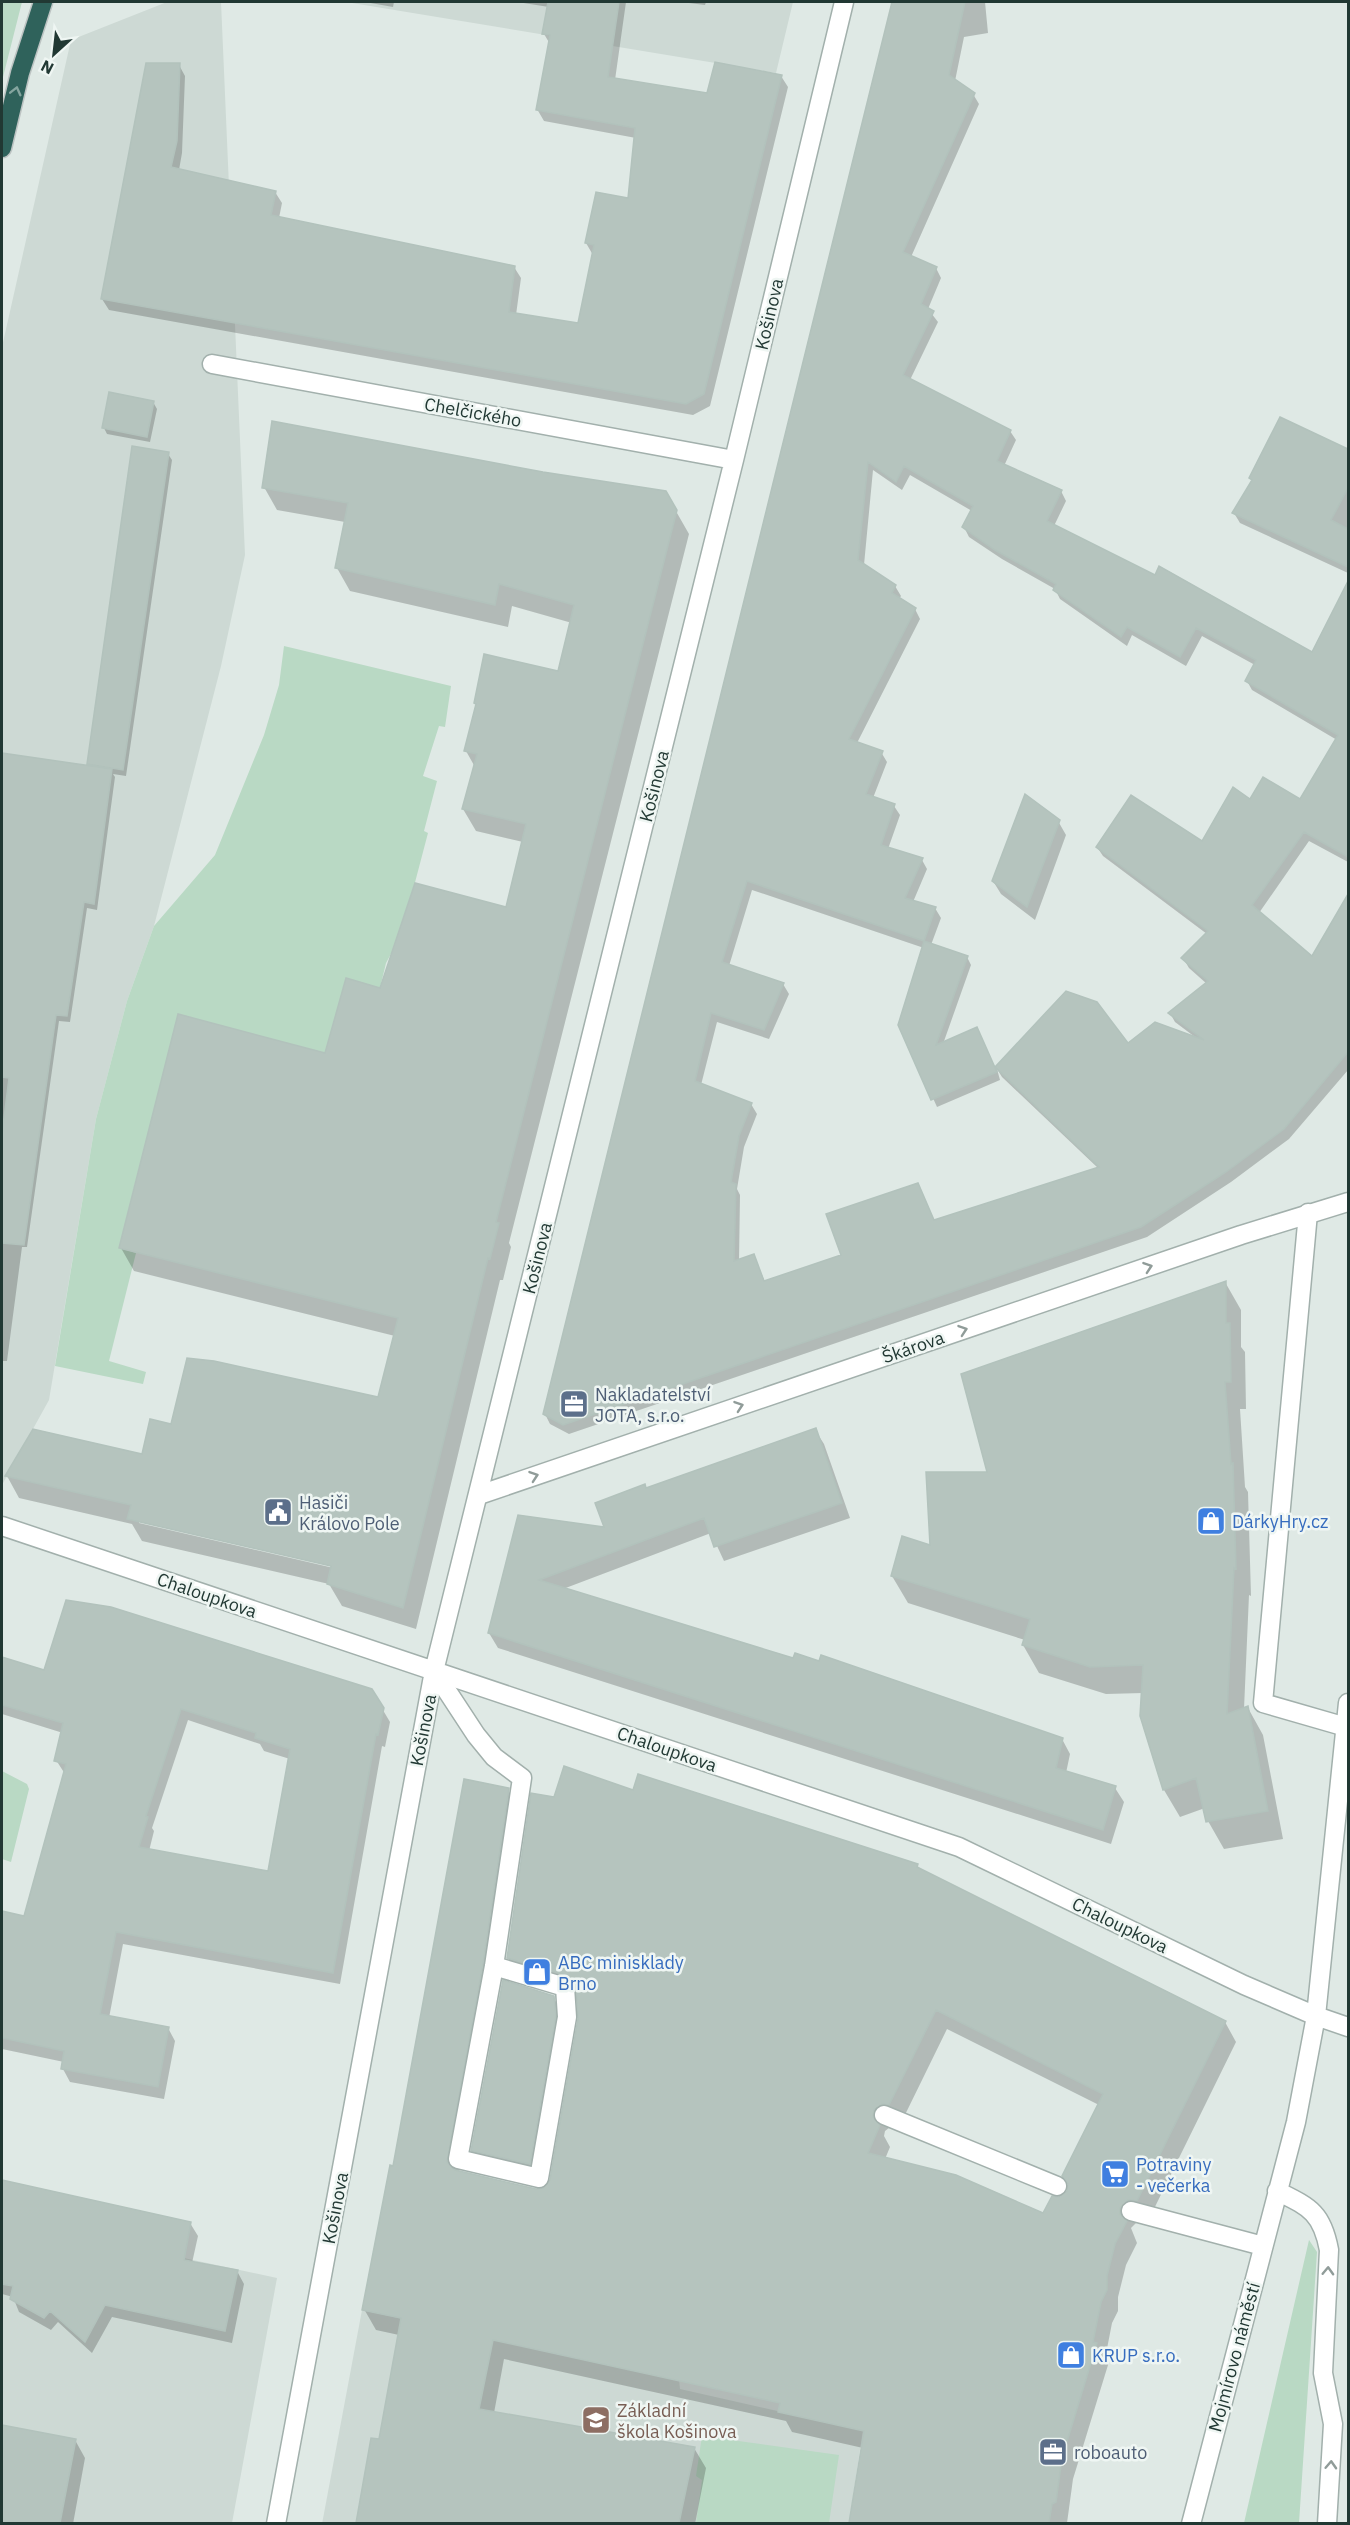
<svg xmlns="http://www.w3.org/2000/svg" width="1350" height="2525" font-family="'IBM Plex Sans',sans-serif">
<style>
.built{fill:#cdd9d4}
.green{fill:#b9d9c4}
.shadow{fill:#0003;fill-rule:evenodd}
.building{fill:#b5c4be;stroke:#b2c2bc;stroke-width:1.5;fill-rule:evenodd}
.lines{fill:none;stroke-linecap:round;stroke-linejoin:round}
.lane-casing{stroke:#a2b0ac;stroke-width:21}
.street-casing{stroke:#a2b0ac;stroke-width:21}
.highway-casing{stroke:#bcc3c2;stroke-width:21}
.lane{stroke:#fff;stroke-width:18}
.street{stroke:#fff;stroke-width:18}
.highway{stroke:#2f625b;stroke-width:18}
.oneway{stroke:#85a59f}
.oneway2{stroke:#909c99}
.labels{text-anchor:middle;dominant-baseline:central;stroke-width:5;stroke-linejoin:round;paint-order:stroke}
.street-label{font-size:18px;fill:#213833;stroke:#eff6f3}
.service-label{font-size:18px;fill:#4e5e75;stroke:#eff6f3;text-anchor:start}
.shop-label{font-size:18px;fill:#366cbe;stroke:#eff6f3;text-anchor:start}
.education-label{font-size:18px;fill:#785e54;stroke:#eff6f3;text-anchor:start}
</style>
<rect width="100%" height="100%" fill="#dfe9e5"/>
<!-- built -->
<path class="built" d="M167 2H221L245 555 221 666 154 926 127 1001 96 1119 49 1400 2 1485V347L71 40Z
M346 2H793L776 73Z
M2 2219 277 2278 232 2523 2 2524Z
M362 2310 679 2380 680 2389 799 2416 864 2423 849 2523 322 2524Z"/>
<!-- green -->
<path class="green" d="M2 2H22L2 81Z
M284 646 451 686 445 727 439 726 423 776 437 781 424 831 428 833 408 909 414 911 386 963 380 988 325 1053 139 1168 119 1248 136 1253 109 1361 146 1372 143 1384 55 1366 96 1119 127 1001 154 926 215 855 264 735 279 685Z
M2 1771 27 1784 29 1789 11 1862 2 1859Z
M1309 2240 1317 2252 1299 2523H1244Z
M702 2436 839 2455 829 2523H696L702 2480 696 2476Z"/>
<!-- shadow -->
<path class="shadow" d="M365 2H394L393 7Z
M517 2H626L615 80 709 95 781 76 788 87 710 406 693 415 109 310 102 299 179 65 185 76 182 153 179 170 275 192 282 203 279 218 514 267 521 278 516 315 580 325 593 255 586 243 630 199 636 138 544 121 537 109 550 44 544 34 549 7Z
M681 2H706L705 5Z
M893 2H985L988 33 964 37 955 81 973 94 979 104 911 257 936 268 941 278 928 309 938 322 910 380 1010 431 1016 440 1004 466 1061 491 1066 501 1054 526 1313 654 1348 585V862L1309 841 1259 913 1312 958 1348 897V1070L1289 1139 1231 1182 1147 1237 569 1434 550 1424 545 1414ZM873 470 902 490 910 475 972 511 964 527 969 537 1002 559 1055 589 1060 599 1127 646 1132 635 1186 666 1202 636 1255 665 1247 681 1252 690 1337 740 1301 801H1250L1202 843 1097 847 1103 856 1207 934 1183 958 1189 968 1207 984 1170 1013 1175 1022 1195 1037 1128 1045 1067 993 995 1069 977 1029 943 1044 971 965 967 957 931 945 941 918 935 908 913 902 927 869 922 860 888 849 900 815 894 806 873 798 887 762 881 752 857 743 920 619 915 609 899 599 901 596 895 586 864 565ZM752 890 924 948 900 1025 937 1107 1000 1080 997 1069 1002 1077 1098 1168 934 1222 765 1282 754 1256 739 1261 740 1195 737 1189 744 1147 757 1114 751 1104 701 1085 717 1022 769 1039 789 994 783 984 729 966Z
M153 402 157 409 150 442 107 434 104 428Z
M1281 419 1348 452V573L1240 523 1234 513 1253 481 1251 478Z
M168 454 172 460 126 776 113 774 115 777 97 910 87 908 70 1022 59 1021 27 1247H22L7 1361H2V755L91 768 89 764Z
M543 473 665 492 689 534 509 1243 511 1247 503 1280H500L416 1629 342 1606 329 1584 142 1541 132 1524 19 1498 7 1476 143 1456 172 1426 379 1399 395 1336 134 1271 121 1248 326 1055 381 990 507 909 523 842 476 831 463 809 475 767 466 751 477 707 475 703 560 672 572 623 512 606 508 627 350 591 337 568 345 522 277 510 264 487ZM139 1520 339 1566 338 1569 139 1523Z
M1058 821 1066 835 1035 920 1001 894 993 881Z
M1225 1282 1241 1310V1347L1245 1352 1246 1409H1240L1245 1487 1248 1492 1251 1596 1249 1595 1244 1709 1248 1708 1263 1735 1283 1839 1224 1849 1208 1821 1205 1808 1180 1817 1164 1790 1142 1716 1143 1693 1106 1694 1039 1673 1023 1645 1025 1640 908 1603 892 1576 932 1547 989 1474Z
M815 1430 824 1444 850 1518 724 1561 711 1533 563 1589 1062 1739 1070 1754 1066 1773 1115 1788 1124 1802 1111 1844 498 1648 489 1633 519 1517 606 1529 646 1490Z
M2 1659 45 1671 371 1690 390 1722 385 1747 382 1746 340 1984 123 1944 109 2018 168 2028 175 2041 164 2099 70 2082 63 2069 64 2062 2 2049V1913L25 1917 65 1774 56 1760 63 1733 2 1714ZM188 1720 260 1744 264 1751 290 1759 269 1873 149 1851 154 1831 152 1828Z
M508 1790 520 1810 494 1985 459 2172 536 2190H544L551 2181 580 2019 578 1995 520 1978 508 1958 555 1798 634 1792 917 1865 921 1870 1225 2022 1236 2042 1148 2221 1139 2220 1131 2228 1137 2243 1126 2265 1118 2297V2311L1112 2323 1105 2359 1108 2365 1073 2479 1067 2523 851 2524 863 2448 792 2432 786 2421 504 2359 494 2413 694 2448 706 2468 695 2524H357L372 2439 381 2441 399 2335 376 2330 364 2309 395 2168ZM947 2029 1099 2105 1069 2192 1044 2215 885 2159 890 2147 884 2136 885 2131 894 2124 900 2125Z
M553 1997 561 2011 537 2177 481 2164 473 2150Z
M2 2182 190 2223 198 2236 192 2263 237 2271 244 2284 232 2343 112 2317 92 2353 58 2322 51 2330 19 2312 13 2297 2 2294Z
M2 2427 75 2440 85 2458 73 2524H2Z"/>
<!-- building -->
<path class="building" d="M548 2H619L608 77 707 93 715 62 782 75 704 394 686 404 101 299 146 63H180L177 141 171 167 276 191 271 215 515 266 509 312 578 323 594 245 585 243 596 192 628 198 635 128 536 110 550 35 542 34Z
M892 2H965L949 75 975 93 903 252 937 267 921 304 934 311 903 375 1011 430 997 461 1062 490 1047 521 1155 575 1159 566 1312 652 1348 581V857L1304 832 1252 905 1312 956 1348 894V1052L1284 1129 1226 1172 1141 1227 563 1425 543 1414ZM868 462 896 482 904 466 973 506 962 527 995 550 1056 584 1053 590 1121 637 1127 627 1180 657 1196 628 1256 660 1245 681 1338 735 1300 799 1263 777 1250 799 1233 787 1202 841 1131 795 1096 847 1208 931 1181 958 1208 981 1168 1013 1204 1040 1155 1022 1128 1043 1097 1002 1066 991 995 1067 1099 1167 934 1220 918 1183 826 1214 841 1255 764 1281 754 1254 734 1261 736 1184 731 1182 739 1136 752 1103 695 1081 711 1013 764 1030 784 983 722 962 747 881 924 941 936 907 905 898 923 858 881 845 895 804 866 794 883 751 849 739 916 608 892 593 896 585 858 560Z
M109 392 154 401 147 437 102 428Z
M1280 417 1348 449V488L1331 520 1348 529V567L1232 513 1252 480 1249 478Z
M272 421 543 472 666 491 677 510 496 1222 499 1223 490 1259 488 1258 403 1608 327 1584 331 1566 127 1519 131 1505 5 1476 33 1429 142 1454 150 1419 171 1424 187 1358 214 1361 378 1397 398 1318 119 1248 178 1014 325 1053 346 978 380 988 415 883 506 907 526 824 462 809 477 754 464 751 476 704 474 703 484 654 558 671 574 605 499 584 495 605 335 568 348 503 262 488Z
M132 446 169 452 123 770 87 764Z
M2 753 112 769 94 904 84 902 67 1016 56 1015 24 1245 2 1243V1134L9 1078 2 1077Z
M1025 794 1060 820 1027 907 992 881Z
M924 941 968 956 936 1045 977 1027 997 1072 931 1100 898 1025Z
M1226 1281V1323H1230L1231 1382H1225L1231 1464 1233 1463 1236 1569 1234 1568 1227 1714 1248 1706 1268 1811 1206 1822 1196 1778 1163 1790 1140 1716 1143 1665 1090 1667 1022 1645 1030 1619 891 1576 902 1536 930 1545 926 1472H987L961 1374Z
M816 1428 842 1503 714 1547 704 1518 539 1580 793 1658 795 1653 819 1661 821 1655 1063 1738 1056 1768 1116 1786 1103 1830 488 1633 518 1515 604 1527 595 1503 645 1484 646 1488Z
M66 1600 111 1607 372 1689 384 1708 378 1735 376 1734 333 1973 116 1932 100 2014 169 2027 158 2087 61 2069 64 2051 2 2038V1911L24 1916 66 1764 54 1761 63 1723 2 1705V1657L44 1670ZM181 1709 256 1733 255 1738 290 1749 268 1871 139 1847 148 1817 146 1816Z
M564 1766 633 1790 638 1774 918 1864 917 1867 1226 2021 1137 2201 1128 2200 1120 2208V2214L1127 2221 1115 2244 1107 2276V2290L1101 2302 1093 2342 1097 2343 1062 2458 1056 2502 1052 2504 1049 2523H849L864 2431 778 2412 780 2403 493 2340 479 2409 695 2447 679 2523H356L371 2438 379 2439 401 2318 362 2310 390 2165 393 2166 464 1779 509 1788 483 1964 447 2162 455 2170 536 2189 543 2188 550 2180 578 2019 576 1986 568 1976 507 1958 531 1793 554 1797ZM936 2010 1103 2094 1062 2176 1068 2184 1067 2191 1059 2197 1052 2196 1043 2213 956 2175 868 2153 880 2125 873 2117 874 2110 882 2104 889 2105Z
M503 1980 554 1996 556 2016 530 2164 471 2151Z
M2 2180 191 2222 184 2260 238 2270 225 2331 105 2305 85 2342 50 2311 44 2318 10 2299 13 2286 2 2284Z
M2 2425 76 2439 60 2523H2Z"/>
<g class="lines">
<!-- lane casing -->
<g class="lane-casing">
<path id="lane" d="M1308 1213 1263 1703 1346 1727
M434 1671 476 1735 494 1757 522 1778 494 1966 458 2159 539 2178 567 2017 565 1987 494 1966
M884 2115 1057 2186
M1131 2211 1263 2246"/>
</g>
<!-- street casing -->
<g class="street-casing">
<path id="street" d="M212 364 734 460
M479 1495 1241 1235 1348 1202
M2 1526 959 1847 1244 1985 1316 2016 1348 2027
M1277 2191C1309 2207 1322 2212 1329 2250L1323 2373 1333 2424 1327 2524
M276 2524 434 1671 734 460 844 2
M1191 2524 1296 2122 1316 2016 1348 1703"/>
</g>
<!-- highway casing -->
<g class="highway-casing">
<path id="highway" d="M2 148 20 73 43 2"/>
</g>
<!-- lane -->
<use href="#lane" class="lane"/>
<!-- street -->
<use href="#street" class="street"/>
<!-- highway -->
<use href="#highway" class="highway"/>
</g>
<!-- one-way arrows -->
<defs><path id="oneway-chevron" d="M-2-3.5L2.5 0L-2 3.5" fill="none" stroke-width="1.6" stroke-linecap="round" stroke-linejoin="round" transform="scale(1.5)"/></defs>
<use class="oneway" href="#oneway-chevron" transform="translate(16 91) rotate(-76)"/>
<g class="oneway2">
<use href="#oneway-chevron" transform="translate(1148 1267) rotate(-19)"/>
<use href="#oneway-chevron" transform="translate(963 1330) rotate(-19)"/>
<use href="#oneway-chevron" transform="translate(739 1406) rotate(-19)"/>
<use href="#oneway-chevron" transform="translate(534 1476) rotate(-19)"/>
<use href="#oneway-chevron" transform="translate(1328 2271) rotate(-88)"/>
<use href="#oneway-chevron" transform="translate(1331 2465) rotate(-87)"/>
</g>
<!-- icons -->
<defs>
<g id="office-square" transform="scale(1.5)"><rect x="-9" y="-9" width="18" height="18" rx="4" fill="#5c6f8a" stroke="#eff6f3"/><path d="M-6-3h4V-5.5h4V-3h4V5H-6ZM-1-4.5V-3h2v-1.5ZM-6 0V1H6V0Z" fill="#fff"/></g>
<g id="civic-square" transform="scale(1.5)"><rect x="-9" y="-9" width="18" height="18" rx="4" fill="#5c6f8a" stroke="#eff6f3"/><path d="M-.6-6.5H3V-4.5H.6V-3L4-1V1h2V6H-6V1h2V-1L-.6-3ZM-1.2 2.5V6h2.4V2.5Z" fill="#fff"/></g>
<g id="shop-square" transform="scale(1.5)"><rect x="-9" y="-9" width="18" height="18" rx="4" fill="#3f7fe0" stroke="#eff6f3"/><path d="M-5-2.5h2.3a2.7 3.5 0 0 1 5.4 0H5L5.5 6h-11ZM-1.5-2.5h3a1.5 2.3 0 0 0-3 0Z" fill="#fff"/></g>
<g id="supermarket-square" transform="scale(1.5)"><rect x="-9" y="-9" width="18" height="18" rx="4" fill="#3f7fe0" stroke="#eff6f3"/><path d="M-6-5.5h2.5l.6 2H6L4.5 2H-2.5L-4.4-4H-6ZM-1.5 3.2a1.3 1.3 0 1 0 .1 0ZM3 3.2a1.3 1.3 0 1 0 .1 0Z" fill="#fff"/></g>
<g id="school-square" transform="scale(1.5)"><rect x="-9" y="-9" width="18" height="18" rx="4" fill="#8d6e63" stroke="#eff6f3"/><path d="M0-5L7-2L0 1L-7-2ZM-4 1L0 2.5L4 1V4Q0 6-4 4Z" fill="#fff"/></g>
</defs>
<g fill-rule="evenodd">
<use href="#office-square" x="574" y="1404"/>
<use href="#civic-square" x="278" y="1512"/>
<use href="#shop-square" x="1211" y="1521"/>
<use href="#shop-square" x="537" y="1972"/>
<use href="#supermarket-square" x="1115" y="2174"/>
<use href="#shop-square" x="1071" y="2355"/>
<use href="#school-square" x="596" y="2420"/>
<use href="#office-square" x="1053" y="2452"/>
</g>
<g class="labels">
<!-- street labels -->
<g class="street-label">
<text transform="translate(769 314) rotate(-77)">Košinova</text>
<text transform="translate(473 412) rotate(10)">Chelčického</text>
<text transform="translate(654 786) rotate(-76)">Košinova</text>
<text transform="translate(537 1258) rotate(-76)">Košinova</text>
<text transform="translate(913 1347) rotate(-19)">Škárova</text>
<text transform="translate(207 1595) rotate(19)">Chaloupkova</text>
<text transform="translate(423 1730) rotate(-79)">Košinova</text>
<text transform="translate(667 1749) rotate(19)">Chaloupkova</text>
<text transform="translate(1120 1925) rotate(26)">Chaloupkova</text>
<text transform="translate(335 2208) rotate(-79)">Košinova</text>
<text transform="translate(1234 2357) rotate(-75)">Mojmírovo náměstí</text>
</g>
<!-- service labels -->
<g class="service-label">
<text x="595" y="1394">Nakladatelství<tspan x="595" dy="21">JOTA, s.r.o.</tspan></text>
<text x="299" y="1502">Hasiči<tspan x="299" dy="21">Královo Pole</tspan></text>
<text x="1074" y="2452">roboauto</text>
</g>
<!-- shop labels -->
<g class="shop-label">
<text x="1232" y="1521">DárkyHry.cz</text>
<text x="558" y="1962">ABC minisklady<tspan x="558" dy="21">Brno</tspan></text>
<text x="1136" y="2164">Potraviny<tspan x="1136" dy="21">- večerka</tspan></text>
<text x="1092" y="2355">KRUP s.r.o.</text>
</g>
<!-- education labels -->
<g class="education-label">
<text x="617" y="2410">Základní<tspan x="617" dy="21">škola Košinova</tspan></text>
</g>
</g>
<!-- border -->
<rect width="1350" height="2525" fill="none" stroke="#213833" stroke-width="6"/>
<!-- north arrow -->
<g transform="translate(54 54) rotate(207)" stroke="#eff6f3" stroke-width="4.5" paint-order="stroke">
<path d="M0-4.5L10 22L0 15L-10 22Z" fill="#213833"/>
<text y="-9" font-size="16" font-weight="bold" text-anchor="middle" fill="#213833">N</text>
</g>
</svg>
